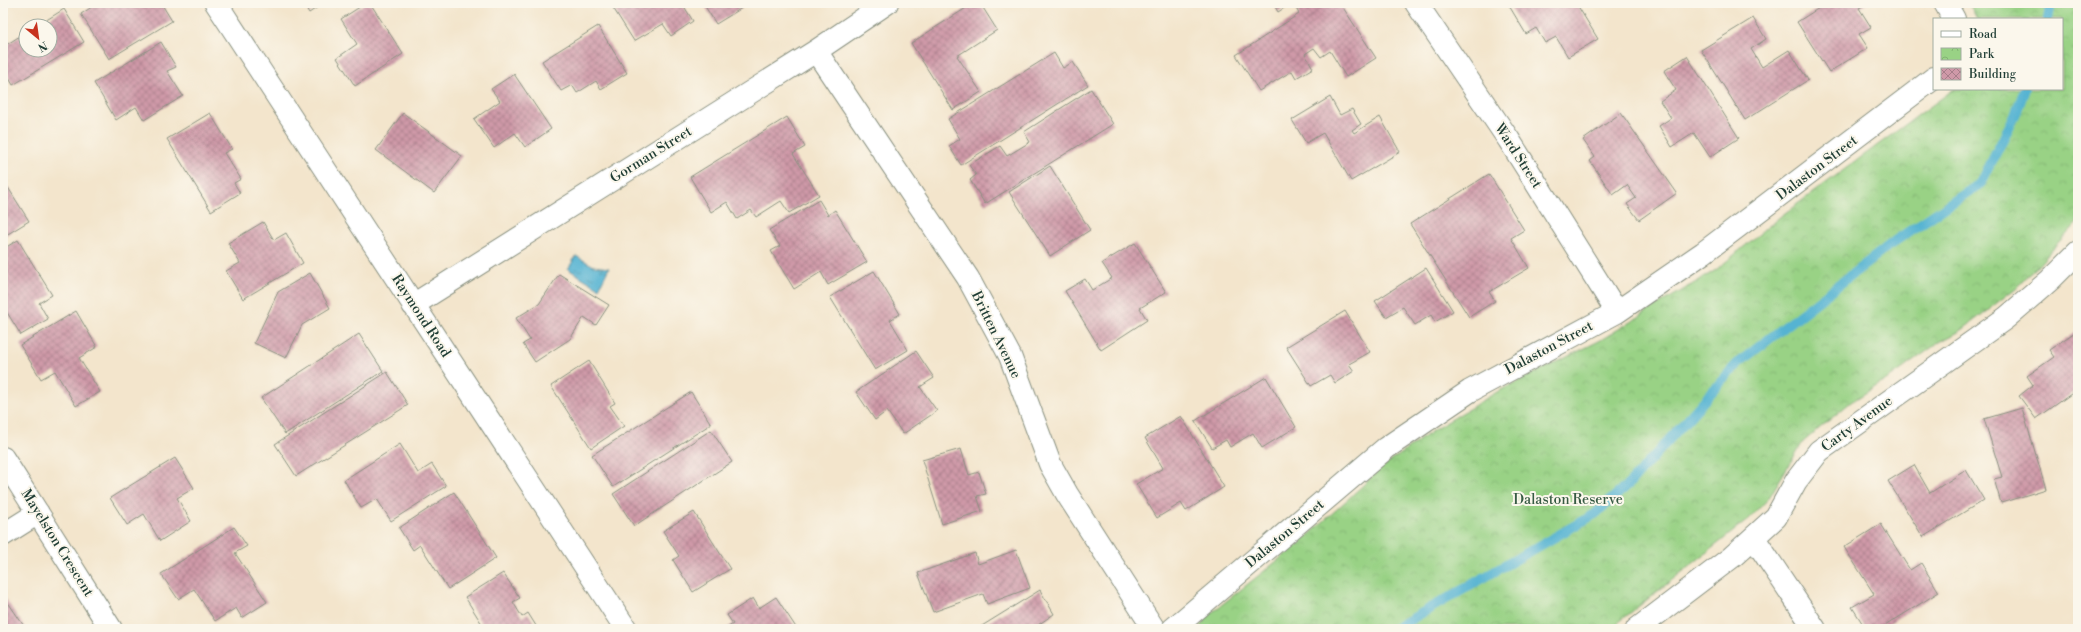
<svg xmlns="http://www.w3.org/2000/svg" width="2081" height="632" font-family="'Libre Bodoni',serif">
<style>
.park{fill:url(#park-crowns);stroke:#5c885c}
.water{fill:url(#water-ripples);stroke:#3a7883}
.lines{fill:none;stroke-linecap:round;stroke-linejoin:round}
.stream{stroke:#54b3d2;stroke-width:10}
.building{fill:url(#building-cross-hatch)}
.minor-casing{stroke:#899180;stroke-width:24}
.minor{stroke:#fff;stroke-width:22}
.labels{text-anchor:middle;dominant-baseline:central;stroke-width:4;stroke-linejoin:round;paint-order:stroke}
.street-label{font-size:14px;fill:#1f3d34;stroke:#fbf7ec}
.park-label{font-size:14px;fill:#375b44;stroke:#fbf7ec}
</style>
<defs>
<pattern id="park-crowns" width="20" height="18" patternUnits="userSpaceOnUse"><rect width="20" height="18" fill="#99d285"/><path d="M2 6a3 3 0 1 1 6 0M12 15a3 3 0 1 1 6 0" fill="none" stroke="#83b573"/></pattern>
<pattern id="water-ripples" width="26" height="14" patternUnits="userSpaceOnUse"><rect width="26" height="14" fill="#54b3d2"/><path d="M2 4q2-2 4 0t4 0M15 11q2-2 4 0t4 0" fill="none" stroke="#4593ab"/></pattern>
<pattern id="building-cross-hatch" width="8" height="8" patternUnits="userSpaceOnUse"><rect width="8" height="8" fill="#cf99a8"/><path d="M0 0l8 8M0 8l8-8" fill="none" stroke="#a77e8a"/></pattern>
</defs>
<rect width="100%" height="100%" fill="#fbf7ec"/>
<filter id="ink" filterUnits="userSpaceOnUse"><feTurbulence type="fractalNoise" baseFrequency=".025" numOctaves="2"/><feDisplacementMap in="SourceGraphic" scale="8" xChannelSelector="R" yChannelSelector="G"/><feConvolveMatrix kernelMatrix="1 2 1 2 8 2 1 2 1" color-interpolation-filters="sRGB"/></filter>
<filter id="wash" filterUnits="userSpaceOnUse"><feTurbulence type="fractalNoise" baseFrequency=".012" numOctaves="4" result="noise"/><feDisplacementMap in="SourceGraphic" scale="16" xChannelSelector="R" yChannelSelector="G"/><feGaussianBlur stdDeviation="0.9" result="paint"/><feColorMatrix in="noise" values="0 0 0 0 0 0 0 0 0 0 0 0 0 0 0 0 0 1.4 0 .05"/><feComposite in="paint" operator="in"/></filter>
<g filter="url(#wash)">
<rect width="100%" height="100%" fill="#f3e5cc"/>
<!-- park -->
<path class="park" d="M1969 3H2078V222L2021 284 1962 330 1938 343 1894 375 1851 402 1803 442 1768 499 1749 519 1610 629H1198L1210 614 1301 542 1383 467 1432 431 1497 392 1599 341 1716 270 1781 216 1954 89H2062V19H1977Z"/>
<!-- water -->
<path class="water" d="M576 256 594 266 609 268 599 288 568 269Z"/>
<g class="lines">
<!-- stream -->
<path class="stream" d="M2048 19 2051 3
M1394 629 1595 514 1630 483 1737 364 1895 241 1981 183 2016 113 2025 89"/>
</g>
<g id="blocks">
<!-- building -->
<path class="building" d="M98 3H161L172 21 109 59 81 14Z
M303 3H324L309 13Z
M366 3H370L403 54 355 86 337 58 357 44 341 19Z
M610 3H682L693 21 671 36 663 24 634 41Z
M703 3H738L742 8 716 24Z
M974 3H980L997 30 957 56 981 92 953 110 911 43Z
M1273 3H1292L1278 12Z
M1304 3H1340L1376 58 1346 77 1330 51 1321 57 1314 48 1305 54 1313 68 1296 78 1292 71 1259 91 1236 55 1299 14 1296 8Z
M1510 3H1576L1598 39 1568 57 1556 37 1545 43 1536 28 1526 34 1508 4Z
M1827 3H1868L1859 8 1871 27 1859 34 1868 48 1829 72 1797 22Z
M64 9 84 42 13 85 3 68V47L26 32V50H50V26H37Z
M1753 18 1766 39 1751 49 1762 67 1789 50 1808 80 1745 120 1701 50Z
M598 26 627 73 601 89 596 81 577 93 572 85 561 91 542 61Z
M161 42 176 67 167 71 183 96 144 120 136 107 116 120 94 83Z
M1054 53 1063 68 1073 62 1088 85 961 165 949 146 960 139 948 119Z
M1687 56 1739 138 1710 157 1694 133 1672 147 1659 126 1671 118 1660 101 1676 90 1664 71Z
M514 74 551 129 525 147 515 133 494 148 474 119 500 101 491 89Z
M1091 89 1113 124 985 204 970 180 976 175 969 165 1000 146 1007 156 1030 142 1024 132Z
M1330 97 1340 115 1352 109 1361 124 1352 130 1354 133 1380 117 1400 152 1351 181 1323 133 1306 143 1292 120Z
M210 113 232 149 224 153 241 179 234 183 240 193 211 211 167 139Z
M403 113 462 156 434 193 376 150Z
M1621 113 1677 193 1639 220 1627 204 1636 198 1627 185 1613 195 1590 161 1595 157 1583 140Z
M787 117 805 147 793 154 819 195 789 213 781 201 756 217 751 210 737 219 727 202 711 212 690 177Z
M1050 166 1090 230 1050 256 1009 192Z
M1489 174 1524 230 1511 238 1529 268 1489 292 1495 301 1469 317 1410 224Z
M4 181 29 221 3 237V182Z
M819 200 828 215 835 210 867 262 828 285 821 272 794 289 771 251 780 246 769 230Z
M263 222 274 240 286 233 303 263 243 299 226 271 240 263 228 243Z
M18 240 52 295 39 303 48 319 21 335 3 306V249Z
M1135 243 1166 292 1140 308 1147 320 1101 350 1065 291 1085 279 1092 290 1112 278 1102 263Z
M1426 268 1453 311 1435 322 1431 315 1415 325 1403 307 1386 317 1375 301Z
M874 271 900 314 890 320 908 350 875 370 830 297Z
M310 273 330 308 302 325 286 358 254 343 278 292Z
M559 274 609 305 596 325 584 317 570 339 535 362 523 344 530 340 516 318 539 304Z
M76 311 97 347 79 358 100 392 76 406 55 371 41 379 20 345Z
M1345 311 1370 352 1349 364 1354 371 1335 383 1330 375 1311 386 1286 347Z
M2078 330V389L2036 419 2019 396 2033 385 2027 376 2054 357 2049 350Z
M359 334 383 371 285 434 261 398Z
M916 351 934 378 920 387 937 411 903 434 887 411 875 420 856 392Z
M589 361 615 403 610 406 624 426 591 448 551 386Z
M387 372 408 405 296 476 275 444Z
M1266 377 1296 427 1262 448 1253 433 1230 447 1226 440 1212 448 1195 421Z
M691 392 711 424 613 487 592 455Z
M2022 408 2046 489 2001 503 1994 479 2002 477 1984 419Z
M1181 416 1224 487 1186 511 1181 503 1157 518 1136 484 1163 468 1145 438Z
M711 430 732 462 634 526 613 494Z
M400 444 418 473 432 464 446 486 391 521 377 499 361 508 344 480Z
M961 449 969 475 979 472 986 494 977 496 982 511 942 524 922 460Z
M175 458 194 488 177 498 191 521 160 541 144 514 127 525 110 498Z
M1914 465 1930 493 1966 470 1984 500 1923 537 1888 481Z
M454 492 496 558 448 589 420 545 413 550 399 528Z
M694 512 730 569 693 592 673 560 679 556 663 531Z
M1881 524 1910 570 1921 563 1939 592 1880 629H1866L1852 607 1874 594 1844 547Z
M234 527 247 546 235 553 267 602 242 618 236 608 215 621 194 589 178 599 161 574Z
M1016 550 1030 588 987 604 983 594 933 612 918 573 975 553 978 564Z
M503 573 520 598 513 602 522 617 528 613 538 629H485L465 597Z
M1040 590 1054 614 1032 629H977Z
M3 595 26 629H3Z
M776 597 797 629H725L733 624 727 615 753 598 759 608Z"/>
</g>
</g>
<g filter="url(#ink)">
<use href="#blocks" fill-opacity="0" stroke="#899180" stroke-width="1"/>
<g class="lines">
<!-- minor casing -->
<g class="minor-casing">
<path id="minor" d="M216 3 626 629
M1416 3 1509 140 1617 312
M1945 3 1954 19
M816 51 968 278 1010 356 1050 464 1067 494 1154 629
M413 305 816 51 887 3
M3 458 111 629
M3 535 38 513
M1754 538 1815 629
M1173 629 1386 448 1470 391 1617 312 1703 253 1934 78
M1637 629 1732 557 1776 517 1796 481 1819 451 2006 318 2050 280 2078 252"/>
</g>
<!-- minor -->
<use href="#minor" class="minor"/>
</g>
</g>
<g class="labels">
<!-- street labels -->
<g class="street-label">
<text transform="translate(651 155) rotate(-32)">Gorman Street</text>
<text transform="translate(1518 156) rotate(57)">Ward Street</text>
<text transform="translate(1817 168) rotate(-37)">Dalaston Street</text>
<text transform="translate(421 316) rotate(57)">Raymond Road</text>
<text transform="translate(996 335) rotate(64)">Britten Avenue</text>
<text transform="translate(1549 348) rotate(-28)">Dalaston Street</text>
<text transform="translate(1857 424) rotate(-36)">Carty Avenue</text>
<text transform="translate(1285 534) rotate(-40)">Dalaston Street</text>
<text transform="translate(57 543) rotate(58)">Mayelston Crescent</text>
</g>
<!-- park labels -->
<g class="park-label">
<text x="1568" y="500">Dalaston Reserve</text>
</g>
</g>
<!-- margin -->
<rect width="2081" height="632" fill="none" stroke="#fbf7ec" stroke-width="16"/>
<!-- legend -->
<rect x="1933" y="18" width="130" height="72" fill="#fbf7ec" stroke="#a3ada2"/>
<rect x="1941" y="31" width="20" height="6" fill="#ffffff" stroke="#a3ada2"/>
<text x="1969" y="38" font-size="12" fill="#1f3d34">Road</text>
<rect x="1941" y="48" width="20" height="12" fill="url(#park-crowns)" stroke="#a3ada2"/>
<text x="1969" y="58" font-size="12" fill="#1f3d34">Park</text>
<rect x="1941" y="68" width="20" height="12" fill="url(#building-cross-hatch)" stroke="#a3ada2"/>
<text x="1969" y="78" font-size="12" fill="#1f3d34">Building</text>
<!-- north arrow -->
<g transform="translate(38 38) rotate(151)"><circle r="19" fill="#fbf7ec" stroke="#a3ada2"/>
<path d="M0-3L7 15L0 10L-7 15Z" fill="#c8321e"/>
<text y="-6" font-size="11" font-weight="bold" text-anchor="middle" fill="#1f3d34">N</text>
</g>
</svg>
